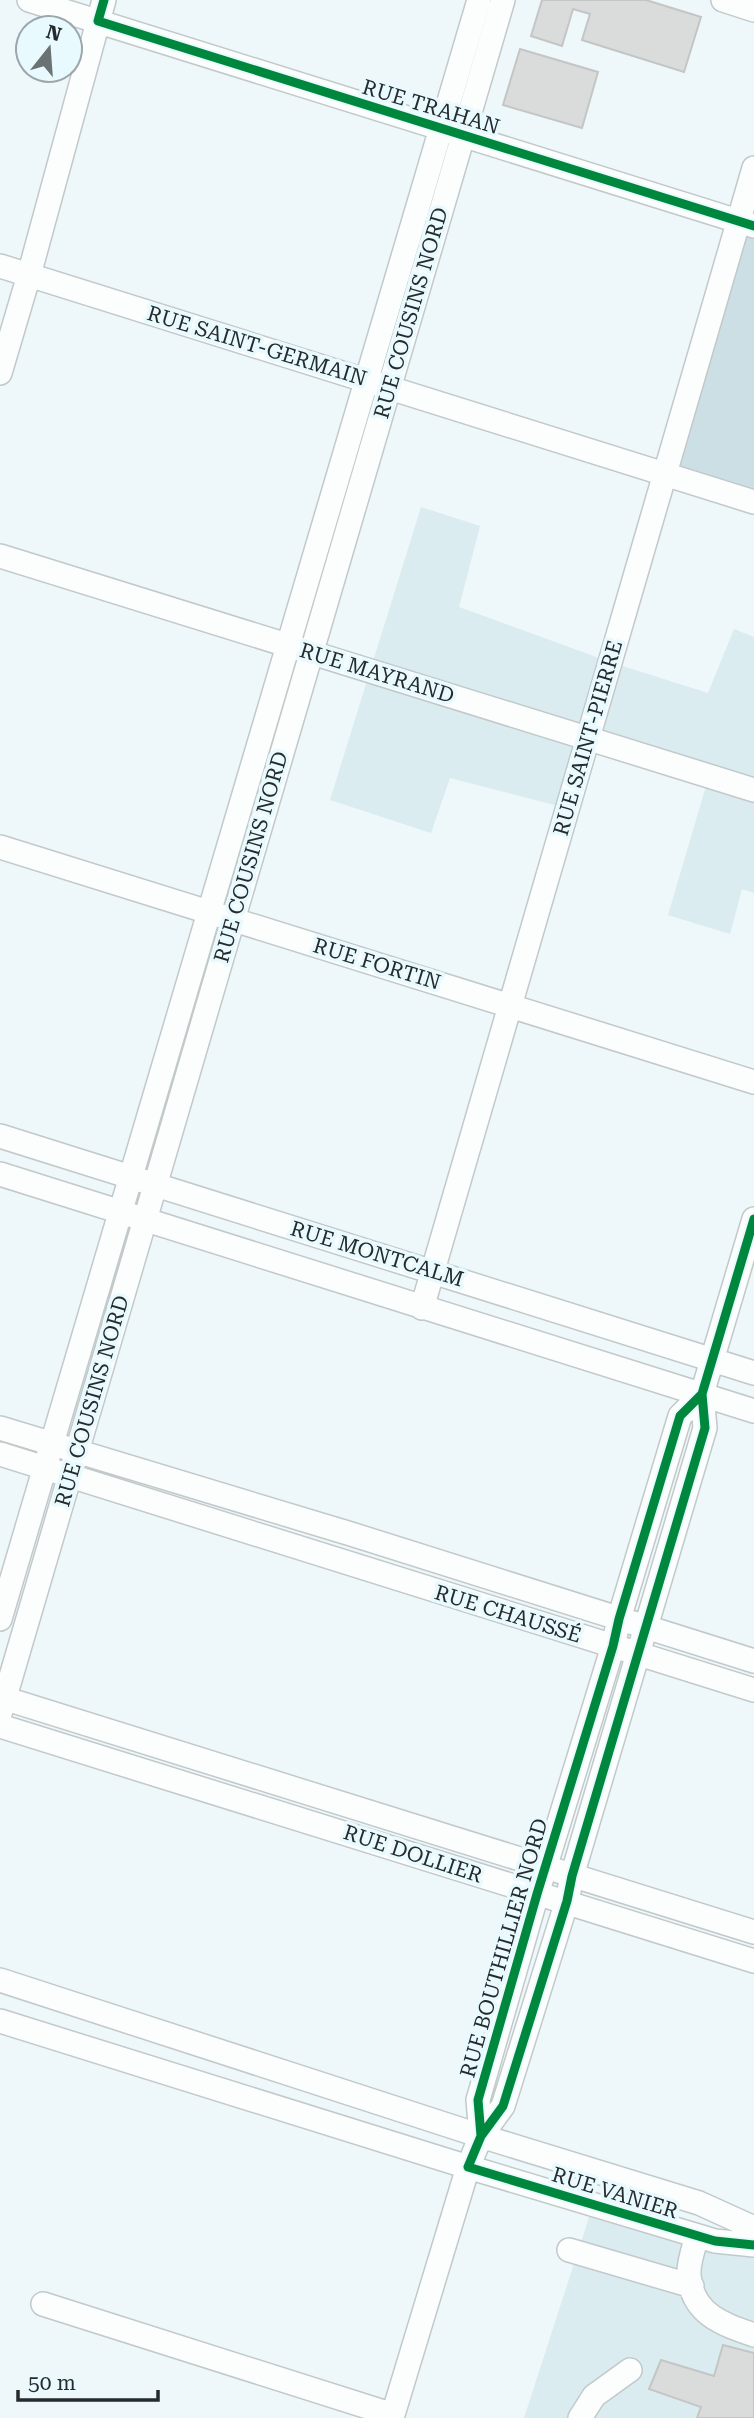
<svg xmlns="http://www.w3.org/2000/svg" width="754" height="2418" font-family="'Roboto Serif',serif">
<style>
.built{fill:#daecf0}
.green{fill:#ccdfe4}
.building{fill:#d9dcda;stroke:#c4c6c5;stroke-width:2}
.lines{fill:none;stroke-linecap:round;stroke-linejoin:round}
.minor-casing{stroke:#c2c9cb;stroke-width:26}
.minor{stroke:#fcfefe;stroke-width:23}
.cycleway-casing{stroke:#e9fafe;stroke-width:13}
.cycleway{stroke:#00873e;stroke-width:9}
.labels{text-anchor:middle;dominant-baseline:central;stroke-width:7;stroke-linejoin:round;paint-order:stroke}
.street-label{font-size:21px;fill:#252b2d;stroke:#e9fafe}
</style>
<rect width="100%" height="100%" fill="#eef7f9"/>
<!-- built -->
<path class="built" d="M421 507 480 526 459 607 610 662 708 693 734 629 754 637V893L742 889 730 934 668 915 711 769 588 738 578 811 450 778 431 833 330 800Z
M593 2205 754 2245V2418H524Z"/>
<!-- green -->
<path class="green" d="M739 221 754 226V502L665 474Z"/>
<!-- building -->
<path class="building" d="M542 0H646L701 17 684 72 582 40 590 14 573 9 562 46 531 36Z
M520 49 598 72 582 128 503 105Z
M723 2345 754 2353V2418H697L701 2407 649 2389 661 2360 714 2376Z"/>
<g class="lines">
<!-- minor casing -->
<g class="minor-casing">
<path id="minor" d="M29 0 754 226
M723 0 754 10
M0 266 754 502
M0 373 29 275 104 0
M0 556 754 790
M0 847 754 1082
M0 1136 754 1373
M0 1174 754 1411
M422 1308 754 168
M0 1428 351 1534 754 1661
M0 1454 754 1690
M0 1619 479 0
M0 1697 754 1932
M0 1714 503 0
M0 1726 754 1961
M0 1980 481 2136 699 2203 754 2228
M0 2021 468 2167 715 2241 754 2245
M481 2136 478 2100 537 1894 613 1646 619 1619 680 1416 702 1394
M697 2236C694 2247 688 2263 689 2275 692 2314 722 2324 754 2335
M569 2250 692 2286
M43 2304 393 2415
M392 2418 468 2167 481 2136 503 2106 567 1901 572 1876 705 1428 702 1394 754 1219
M580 2418 594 2396 630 2370"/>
</g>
<!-- minor -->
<use href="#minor" class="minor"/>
<!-- cycleway casing -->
<g class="cycleway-casing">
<path id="cycleway" d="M104 0 98 21 754 226
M754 1219 702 1394 705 1428 572 1876 567 1901 503 2106 481 2136 468 2167 715 2241 754 2245
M481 2136 478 2100 537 1894 613 1646 619 1619 680 1416 702 1394"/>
</g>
<!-- cycleway -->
<use href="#cycleway" class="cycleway"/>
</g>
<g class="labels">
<!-- street labels -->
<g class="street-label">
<text transform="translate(431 107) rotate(17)">RUE TRAHAN</text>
<text transform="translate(411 313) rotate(-74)">RUE COUSINS NORD</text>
<text transform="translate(257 346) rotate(17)">RUE SAINT-GERMAIN</text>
<text transform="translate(377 673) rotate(17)">RUE MAYRAND</text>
<text transform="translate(588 738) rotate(-74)">RUE SAINT-PIERRE</text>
<text transform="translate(251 857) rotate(-74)">RUE COUSINS NORD</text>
<text transform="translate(377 964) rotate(17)">RUE FORTIN</text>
<text transform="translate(377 1254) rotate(17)">RUE MONTCALM</text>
<text transform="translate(92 1401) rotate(-74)">RUE COUSINS NORD</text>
<text transform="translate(508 1614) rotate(17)">RUE CHAUSSÉ</text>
<text transform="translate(413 1854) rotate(18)">RUE DOLLIER</text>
<text transform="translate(504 1948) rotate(-74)">RUE BOUTHILLIER NORD</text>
<text transform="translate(615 2193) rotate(17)">RUE VANIER</text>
</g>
</g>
<!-- north arrow -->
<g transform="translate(49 49) rotate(17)"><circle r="33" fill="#e9fafe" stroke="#9ba7aa" stroke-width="2"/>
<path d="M0-5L12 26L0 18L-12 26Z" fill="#6b7274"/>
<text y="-10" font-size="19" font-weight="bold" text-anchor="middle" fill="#252b2d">N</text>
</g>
<!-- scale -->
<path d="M18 2390v10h140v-10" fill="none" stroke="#252b2d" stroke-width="3.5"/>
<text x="28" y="2390" font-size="21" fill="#252b2d" stroke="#e9fafe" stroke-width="5" paint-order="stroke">50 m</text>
</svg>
